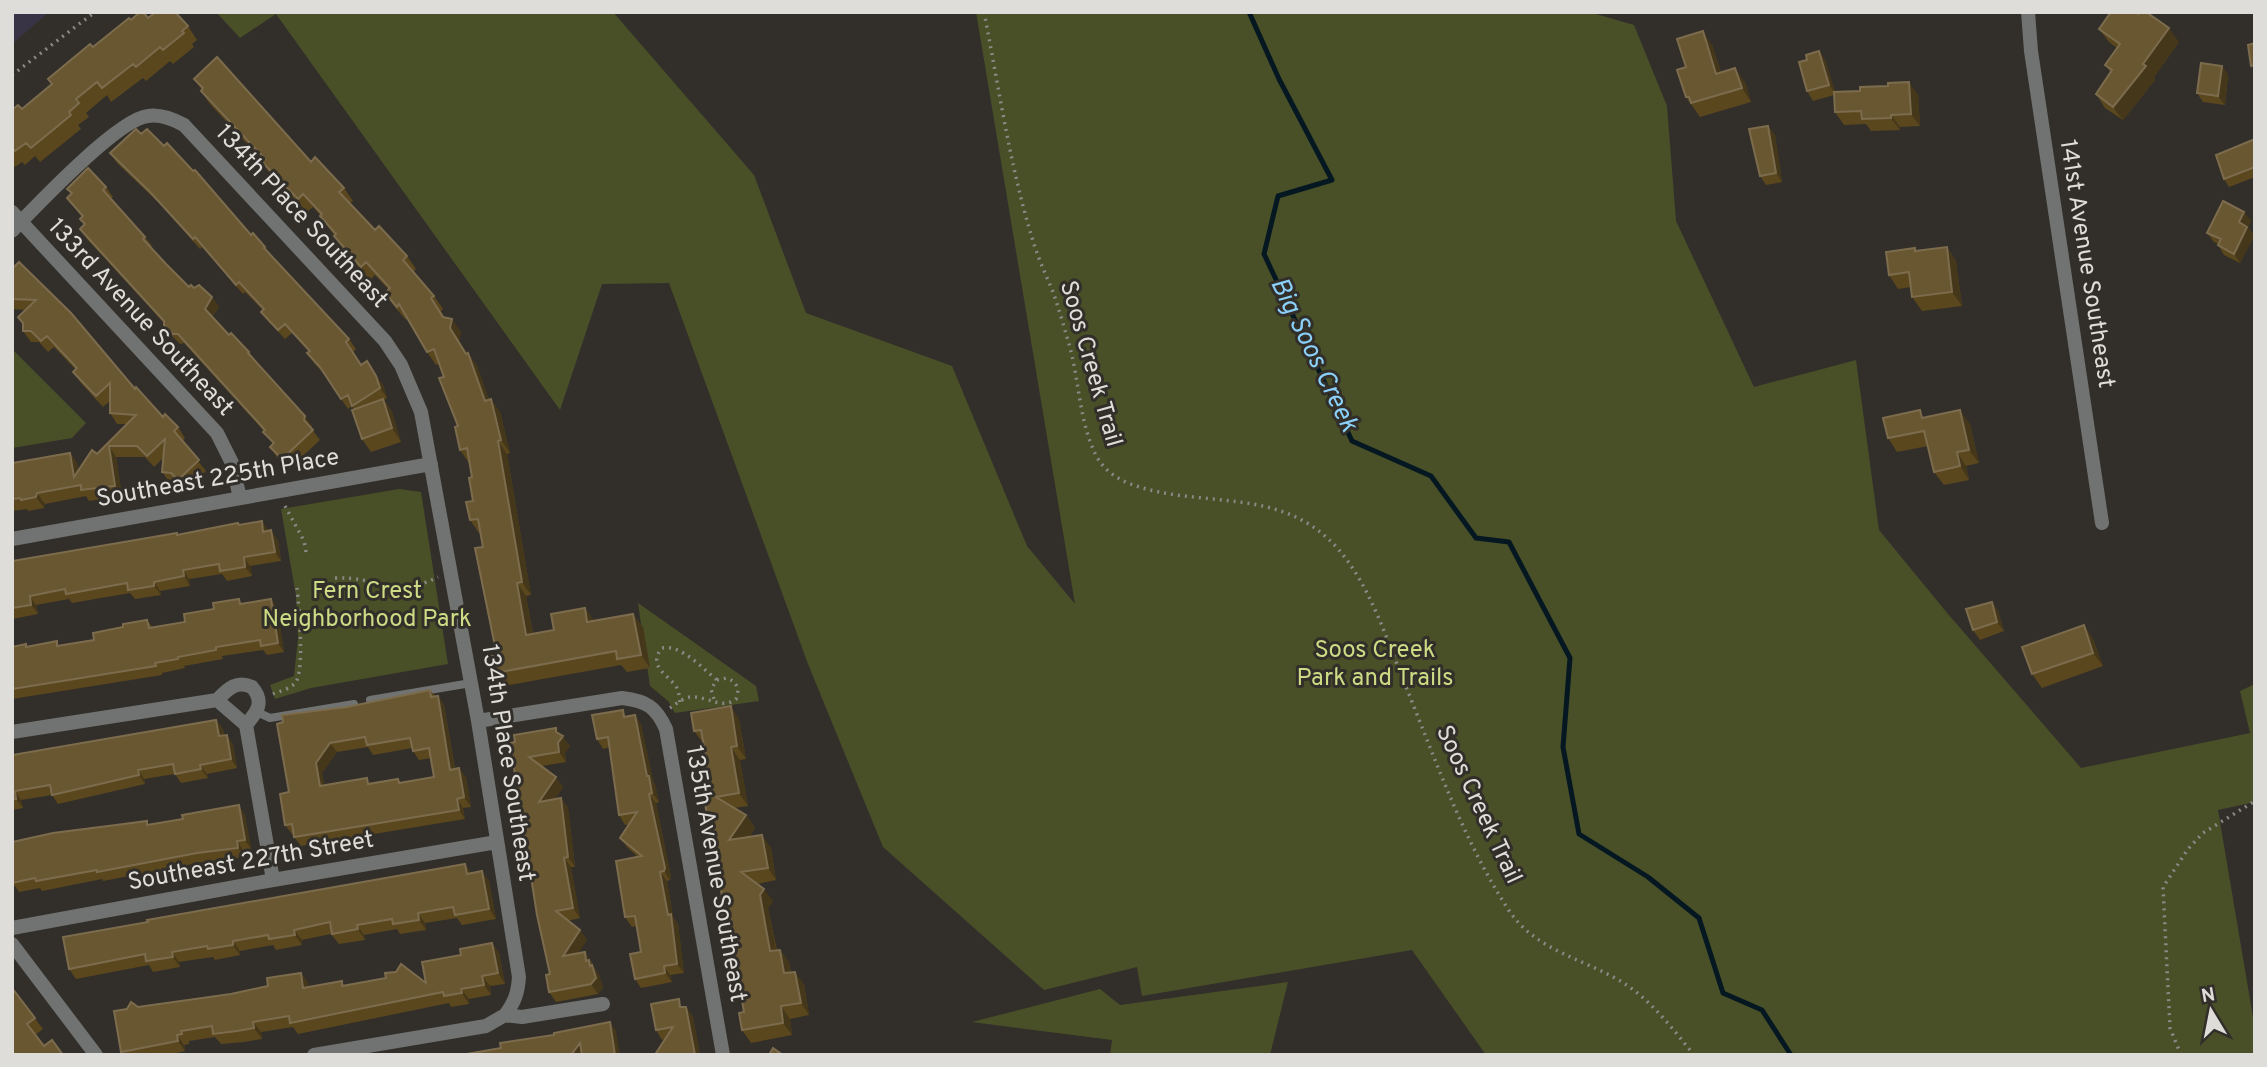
<svg xmlns="http://www.w3.org/2000/svg" width="2267" height="1067" font-family="Overpass,sans-serif">
<style>
.education{fill:#383445}
.green{fill:#495028}
.lines{fill:none;stroke-linecap:round;stroke-linejoin:round}
.stream{stroke:#051822;stroke-width:5}
.path{stroke:#8b8985;stroke-width:3.5;stroke-dasharray:2 5;stroke-linecap:butt}
.lane{stroke:#707371;stroke-width:8}
.street{stroke:#707371;stroke-width:14}
.wall{fill:#5b471e;fill-rule:evenodd}
.shaded-wall{fill:#45371a}
.building{fill:#695732;stroke:#7c6c4d;stroke-width:2;fill-rule:evenodd}
.labels{text-anchor:middle;dominant-baseline:central;stroke-width:6;stroke-linejoin:round;paint-order:stroke}
.street-label{font-size:24px;fill:#dfddda;stroke:#322f2a}
.park-label{font-size:24px;fill:#ccdb84;stroke:#322f2a}
.water-label{font-size:26px;font-style:italic;fill:#8bd1f9;stroke:#322f2a}
</style>
<rect width="100%" height="100%" fill="#322f2a"/>
<!-- education -->
<path class="education" d="M12 12H49L12 44Z"/>
<!-- green -->
<path class="green" d="M216 12H613L754 175 806 313 952 366 1027 546 1075 604 976 12H1589L1634 25 1667 106 1676 221 1754 387 1856 360 1879 530 1948 614 2081 768 2250 733 2240 691 2255 684V802L2218 810 2255 1029V1055H1486L1412 950 1142 996 1137 967 1044 990 883 847 808 664 669 283 602 284 560 410 276 14 240 38Z
M12 349 86 423 72 438 12 448Z
M399 489 421 492 448 664 311 688 275 699 270 685 294 676 298 638 296 596 281 509Z
M638 603 756 686 759 701 675 713 668 701 650 686Z
M1288 982 1270 1055H1110L1112 1040 972 1022 1100 989 1120 1005Z"/>
<g class="lines">
<!-- stream -->
<path class="stream" d="M1249 12 1279 79 1332 180 1278 196 1264 254 1352 441 1431 476 1476 538 1509 542 1570 658 1563 747 1579 834 1648 877 1699 918 1723 993 1762 1010 1791 1055"/>
<!-- path -->
<path class="path" d="M984 12C999 88 1010 167 1033 241 1038 258 1046 275 1053 292 1059 309 1064 327 1069 344 1079 379 1079 418 1094 451 1100 466 1113 477 1128 483 1200 511 1281 483 1339 550 1368 584 1384 631 1400 672 1433 752 1461 837 1508 909 1534 950 1582 958 1622 982 1651 1000 1672 1028 1694 1055
M12 75 95 12
M285 506 304 541 306 552
M335 578C379 576 393 600 438 577
M273 694C280 691 294 688 297 680 304 662 299 608 297 588
M680 702C679 696 679 690 675 685 665 673 648 665 662 648 681 644 703 669 717 680
M670 708C676 704 684 697 691 697 708 696 722 710 736 699 740 689 737 682 727 678L717 680 711 689 714 699
M2181 1055 2170 1028 2163 887 2188 849 2203 833 2255 801"/>
<!-- lane -->
<path class="lane" d="M370 700 471 683
M257 712 270 718 354 704"/>
<!-- street -->
<path class="street" d="M2028 12 2031 51 2102 523
M12 212 217 433 232 463 240 498
M12 231C36 206 118 119 148 116 161 114 173 119 184 125L385 341 401 365 421 412 478 721 519 977C518 992 515 1002 505 1015
M12 539 431 464
M217 700 246 725 273 880
M217 700C228 689 236 680 252 687 265 702 257 712 246 725
M478 721 622 698C647 701 656 707 666 729L723 1055
M12 732 217 700
M12 928 273 880 497 842
M12 944 96 1055
M314 1055 486 1026 505 1015 522 1017 603 1004"/>
</g>
<!-- wall -->
<path class="wall" d="M148 18 188 26 197 40 192 44 194 47 173 64 170 61 146 81 143 78 111 102 107 95 86 113 89 117 78 125 81 129 40 162 35 156 25 165 22 162 15 167 12 164V110L22 109 52 84 93 47 131 20Z
M2099 29 2179 42 2154 77 2155 80 2123 120 2105 108 2096 94 2111 73 2105 65 2117 48 2109 42Z
M1712 45 1721 72 1745 82 1751 102 1700 117 1686 97V67Z
M1819 51 1825 60 1835 92 1918 94 1920 126 1900 127V130L1871 131 1866 124 1844 125 1835 112 1834 95 1813 101 1807 91V60Z
M2222 66 2228 75 2225 105 2203 102 2197 93Z
M194 79 311 162 344 188 353 201 350 203 375 230 407 256 416 269 413 272 434 296 443 309 441 311 444 317 461 332 459 341 467 354 468 353 477 366 489 400 500 412 510 453 507 454 531 595 526 596 533 634 554 630 585 608 594 621 643 627 650 668 627 672 621 665 504 686 495 673 497 656 480 533H479L470 520 473 501 472 477 469 463 460 450 458 426 439 364 436 365 427 352 407 318 406 320 394 306 385 293 389 290 375 275 370 280 343 249 334 236V235L320 216H321L313 207 307 212 271 175 262 162 263 161 210 104 201 91 202 90Z
M1768 126 1775 135 1782 182 1766 185 1760 176Z
M2255 139V177L2229 187 2224 179Z
M110 153 251 235 265 247 272 256V257L349 339 356 349 353 352 361 365 383 385 387 398 384 400 392 412 401 442 371 452 362 439 354 409 352 406 348 409 325 375 314 363 307 353 309 352 292 333 285 339 268 321 261 312 263 310 245 292 243 294 202 247 200 249 158 202 117 163Z
M106 187 113 197 111 198 145 237 152 246 151 247 167 265 189 287 194 288 212 297 219 307 212 317 229 335 249 352 256 362 312 426 311 428 320 440 289 469 277 457 270 447 273 444 264 431 184 343 180 344 171 335 164 323 87 239 80 229 85 225 80 219 82 217 67 198 71 194 67 189Z
M2244 212 2251 221 2248 227 2254 236 2240 263 2224 255 2218 245V244L2214 242 2207 233Z
M1947 247 1956 261 1962 306 1922 311 1912 297 1911 287 1898 289 1889 275 1915 248 1917 251Z
M12 269 163 417 178 427 185 438 182 441 206 471 185 491 178 483H170L162 472 163 458 154 467 145 457H116L122 496 89 501 86 496 45 504 44 508 28 511 27 509 12 511V463L70 453 77 463 78 471 127 424H117L110 413V401L103 407 81 383 73 372 76 370 54 347 48 352 39 342H31L23 331V325L18 317 26 310 12 309Z
M1925 418 1970 424 1979 463 1966 466 1969 480 1944 485 1934 472 1928 446 1897 452 1888 438Z
M238 523 240 525 268 531 278 540 281 561 250 566 252 576 227 581 222 574 189 579 190 586 160 591 161 595 135 599 130 593 72 603 69 599 36 605 38 614 12 619V561L178 535Z
M271 599 277 608 284 652 267 655 263 650 222 656 223 659 184 666 185 668 162 673V675L12 699V647L26 644 27 647 60 646 94 640 123 627 147 620 153 628 185 622 214 609Z
M1992 602 1998 611 2004 631 1980 640 1973 630Z
M2084 625 2093 639 2103 666 2042 688 2032 674Z
M430 690 435 696H438L444 705 455 769 466 777 471 807 463 808 465 819 301 846 294 837V834H292L285 825 289 792 283 722 347 707ZM368 747 373 755 412 748 413 751 419 760 431 758 434 777 401 783 398 779 370 783 324 785 322 773 337 752Z
M628 716 641 724 653 781 655 785 659 802 656 803 671 877 670 880 667 881 673 917 678 924 684 973 670 975 672 982 641 988 635 979 641 952 637 926 632 927 625 917 638 857 627 847 620 838 630 824 625 825 619 815 610 747 603 749 597 739Z
M739 719 746 759 740 760 748 806 734 808 746 815 755 828 749 837 771 848 776 880 757 884 773 901 768 908 777 950H780L789 962 791 972 804 984 809 1015 790 1019 792 1035 751 1043 742 1030 744 1012 729 928 720 916 722 897 716 846 710 838 703 774 706 757 704 744 694 731Z
M216 720 223 729 224 735 233 744 237 768 207 774 208 778 181 783 175 774 144 779 145 784 58 804 52 795 21 800 23 808 12 810V755Z
M560 734 570 746 565 753 566 762 542 766 563 787 555 799 561 798 568 808 575 867H571L580 918 567 921 580 930 587 940 578 953 592 962V965L599 975 603 988 598 994 556 1002 549 992 550 974 510 743Z
M245 815 251 849 243 850 245 857 203 862 103 881 102 879 42 891 40 888 19 892 15 886 12 887V842L149 825Z
M465 864 471 873 489 881 496 919 462 925 457 918 425 923 426 930 400 934 397 929 364 935 365 940 339 944 331 934 302 940V945L276 950 273 945 240 951V955L215 960 213 957 179 962 180 967 153 972 149 965 76 979 69 969Z
M492 943 499 953 505 984 490 986 491 995 469 999V1004L451 1007 449 1003 298 1034 293 1027 261 1032 262 1039 244 1042 221 1044 215 1037 189 1041V1044L184 1045 185 1051 168 1055H123L121 1052 138 1007 231 994 268 986 301 973 308 983 309 987 342 981 344 985 426 983 461 955Z
M12 988 43 1029 35 1035 44 1046 12 1055Z
M684 1007H686L693 1017 700 1055H657L656 1053 665 1039 662 1040 656 1030Z"/>
<!-- shaded-wall -->
<path class="shaded-wall" d="M2169 28 2179 42 2154 77 2155 80 2123 120 2113 107Z
M1703 31 1712 45 1726 88 1716 74Z
M1819 51 1825 60 1836 94 1829 85Z
M2222 66 2228 75 2225 105 2218 96Z
M1735 68 1745 82 1751 102 1742 88Z
M1909 82 1918 94 1920 126 1911 114Z
M1891 115 1900 127V130L1891 118Z
M1768 126 1775 135 1782 182 1776 173Z
M2244 212 2251 221 2248 227 2254 236 2240 263 2234 254 2239 222Z
M1947 247 1956 261 1962 306 1952 292Z
M212 297 219 307 211 318 205 309Z
M431 298 450 327 452 319 461 332 459 341 470 358 468 353 477 366 494 414 485 401 443 317Z
M367 361 383 385 387 398 380 388Z
M383 399 392 412 401 442 392 428Z
M491 399 500 412 510 453 501 440Z
M1960 410 1970 424 1979 463 1969 450Z
M305 416 312 426 310 430 304 420Z
M498 441 507 454 531 595 522 582Z
M109 446 116 457 122 496 115 486Z
M1957 452 1966 466 1969 480 1960 466Z
M70 453 77 463 81 486 74 477Z
M37 493 45 504 44 508 36 497Z
M262 521 268 530 270 541 263 532Z
M271 530 278 540 281 561 275 552Z
M244 557 250 566 252 576 245 567Z
M183 570 189 579 190 586 184 576Z
M154 582 160 591 161 595 154 586Z
M517 583 526 596 535 648 526 635Z
M30 596 36 605 38 614 31 605Z
M271 599 277 608 284 652 278 643Z
M1992 602 1998 611 2004 631 1997 622Z
M585 608 594 621 587 622Z
M633 614 643 627 650 668 641 655Z
M2084 625 2093 639 2103 666 2093 653Z
M438 696 444 705 456 779 450 770Z
M731 706 739 719 746 759 737 746Z
M635 715 641 724 653 781 655 785 659 802 652 793 647 776Z
M216 720 223 729 225 745 219 736Z
M556 728 570 746 565 753 566 762 559 752Z
M227 735 233 744 237 768 231 759Z
M330 743 337 752 322 773 326 795 320 786 316 763Z
M731 747 740 760 748 806 739 793Z
M200 765 207 774 208 778 201 769Z
M459 768 466 777 471 807 464 797Z
M138 770 144 779 145 784 139 775Z
M556 777 563 787 546 812 539 802Z
M15 791 21 800 23 808 16 799Z
M649 794 656 803 671 877 670 880 664 871Z
M561 798 568 808 575 867 568 857Z
M457 799 463 808 465 819 459 810Z
M239 805 245 815 251 849 245 840Z
M746 815 755 828 738 853 729 840Z
M762 835 771 848 776 880 768 868Z
M237 841 243 850 245 857 238 848Z
M564 858 571 867 580 918 573 908Z
M465 864 472 874H467Z
M482 871 489 881 496 919 489 909Z
M660 872 667 881 673 917 678 924 684 973 677 964Z
M764 889 773 901 768 908 779 964 770 951 760 895Z
M418 913 425 923 426 930 419 920Z
M357 925 364 935 365 940 358 929Z
M294 930 302 940V945L295 935Z
M580 930 587 940 570 966 563 956Z
M233 941 240 951V955L233 945Z
M492 943 499 953 505 984 498 973Z
M780 950 789 962 793 986 784 973Z
M172 952 179 962 180 967 173 957Z
M585 952 599 975 603 988 598 994 591 984Z
M664 966 670 975 672 982 665 973Z
M795 972 804 984 809 1015 801 1003Z
M301 973 308 983 311 998 303 988Z
M482 976 490 986 491 995 484 985Z
M461 989 469 999V1004L462 993Z
M781 1006 790 1019 792 1035 783 1023Z
M686 1007 693 1017 700 1055H695Z
M253 1022 261 1032 262 1039 254 1028Z
M610 1022 616 1031 620 1055H615Z
M177 1035 184 1045 185 1051 178 1041Z
M580 1043 584 1055H571Z"/>
<!-- building -->
<path class="building" d="M140 12H143L148 18 156 12H175L188 26 182 31 184 33 163 50 160 47 136 67 133 64 102 88 97 82 76 99 79 103 69 112 71 115 31 148 26 143 15 151 12 148V110L18 105 22 109 52 84 48 79 90 44 93 47 129 18 131 20Z
M2111 12H2136L2138 14 2140 12H2146L2169 28 2143 64 2146 66 2113 107 2096 94 2112 70 2105 65 2120 44 2099 29Z
M1703 31 1716 74 1735 68 1742 88 1691 103 1689 97H1686L1677 70 1686 67 1677 39Z
M2255 43V65L2251 66 2248 45Z
M1819 51 1829 85 1807 91 1799 62 1807 60 1806 55Z
M217 57 311 162 315 157 344 188 339 192 375 230 379 226 407 256 403 260 434 296 431 298 443 317 452 319 450 328 466 354 468 353 485 401 491 399 501 440 498 441 522 582 517 583 526 635 554 630 551 614 585 608 587 622 633 614 641 655 617 659 616 651 495 673 492 656H497L475 548 483 547 478 519 470 520 466 502 473 501 469 478 472 477 467 448 460 450 455 427 458 426 439 378 444 377 434 349 427 352 399 304 397 307 385 293 390 288 366 262 361 267 334 236 336 234 320 216 322 214 303 194 298 199 262 162 265 159 201 91 203 88 194 79Z
M2201 63 2222 66 2218 96 2197 93Z
M1909 82 1911 114 1891 115V118L1862 119 1861 111 1835 112 1834 92 1860 91V87L1888 86V83Z
M1768 126 1776 173 1760 176 1749 129Z
M136 129 141 134 147 129 164 146 167 143 193 171 195 170 251 235 253 233 265 247 264 248 349 339 346 342 361 365 367 361 376 376 380 388 352 406 348 395 341 399 320 367 307 353 310 351 285 324 278 330 261 312 264 309 239 282 236 285 195 237 193 239 151 193 110 153Z
M2255 139V167L2224 179 2216 155Z
M88 168 106 187 103 190 145 237 143 239 167 265 189 287 191 285 194 288 199 285 212 297 205 309 229 335 231 333 249 352 248 353 305 416 304 420 313 430 282 459 270 447 274 443 263 432 265 430 178 334H173L164 325V321L80 229 85 224 80 219 83 216 67 198 72 193 67 189Z
M2223 201 2244 212 2239 222 2247 227 2234 254 2218 245 2221 239 2207 233Z
M1947 247 1952 292 1912 297 1909 272 1889 275 1886 252 1915 248V251Z
M19 262 71 313 135 389 136 387 163 417 165 414 178 427 174 431 199 460 178 480 171 473 162 472 165 439 147 456 137 446H109L115 486 81 490V485L37 493 36 497 21 500 20 498 12 499V463L70 453 74 477 92 450 97 454 136 415 110 413V383L96 396 73 372 77 368 47 336 41 341 31 331H23V323L18 317 36 300 12 299V269Z
M383 399 392 428 362 439 352 410Z
M1920 410 1922 418 1960 410 1969 450 1957 452 1960 466 1934 472 1924 431 1888 438 1883 418Z
M262 521 263 532 271 530 275 552 244 557 245 567 220 571 219 564 183 570 184 576 154 582V586L128 590 127 583 66 594 65 589 30 596 31 605 12 608V561L177 533V535L238 523 239 525Z
M239 599 240 604 271 599 278 643 261 646 260 640 216 647V650L178 657V659L155 663 156 666 12 689V647L26 644V647L57 641V646L94 640 93 633 123 627V624L147 620 149 628 185 622 184 614 214 609 213 603Z
M1992 602 1997 622 1973 630 1966 609Z
M2084 625 2093 653 2032 674 2022 647Z
M430 690 431 697 438 696 450 770 459 768 464 797 457 799 459 810 294 837 292 824 285 825 280 794 289 792 277 724 283 722 282 715 347 707ZM365 737 367 745 410 738 413 751 429 748 434 777 399 783 398 779 368 784 367 778 320 786 316 763 330 743Z
M731 706 737 746 731 747 739 793 716 797 746 815 729 840 762 835 768 868 741 872 764 889 760 895 770 951 780 950 784 973 795 972 801 1003 781 1006 783 1023 742 1030 739 1013 744 1012 727 915 720 916 717 898 722 897 714 838H710L701 774H703L700 758 706 757 701 730 694 731 691 713Z
M623 710 624 717 635 715 647 776H649L652 793 649 794 665 868 664 871 660 872 668 915 671 914 677 964 664 966 665 973 635 979 630 954 641 952 635 916 625 917 616 861 642 856 620 838 637 812 619 815 608 737 597 739 592 715Z
M216 720 219 736 227 735 231 759 200 765 201 769 175 774 173 764 138 770 139 775 52 795 50 785 15 791 16 799H12V755Z
M556 728V732L563 736 558 743 559 752 529 757 556 777 539 802 561 798 568 857 564 858 573 908 556 911 580 930 563 956 585 952 586 961 589 960 590 966 592 965 596 978 591 984 549 992 546 975 550 974 537 915 510 743 515 742 514 735Z
M239 805 245 840 237 841 238 848 197 853 97 872V870L36 881 35 878 12 883V842L53 833 116 825 147 821V825L183 819 182 815Z
M465 864 467 874 482 871 489 909 455 915 453 907 418 913 419 920 393 924 392 919 357 925 358 929 332 934 330 922 294 930 295 935 269 939 268 935 233 941V945L208 949 207 946 172 952 173 957 146 961 145 954 69 969 63 937 148 922 147 920Z
M492 943 498 973 482 976 484 985 461 989 462 993 444 996 443 992 290 1023 289 1016 253 1022 254 1028 237 1031 213 1034 212 1026 181 1031 182 1034 177 1035 178 1041 121 1052 114 1011 127 1009 131 1002 138 1007 231 994 268 986 267 978 301 973 303 988 342 981V986L386 978 385 973 396 972 401 964 426 983 422 962 461 955 460 949Z
M12 988 35 1018 27 1024 44 1046 52 1040 63 1055H12Z
M679 999 680 1007H686L695 1055H658L656 1053 673 1027 656 1030 651 1004Z
M610 1022 615 1055H582L580 1043 571 1055H461L501 1048 500 1043 554 1035V1033Z
M773 1048 783 1055H769Z"/>
<g class="labels">
<!-- street labels -->
<g class="street-label">
<text transform="translate(301 217) rotate(47)">134th Place Southeast</text>
<text transform="translate(2086 264) rotate(81)">141st Avenue Southeast</text>
<text transform="translate(140 318) rotate(47)">133rd Avenue Southeast</text>
<text transform="translate(1090 364) rotate(74)">Soos Creek Trail</text>
<text transform="translate(218 479) rotate(-10)">Southeast 225th Place</text>
<text transform="translate(507 763) rotate(81)">134th Place Southeast</text>
<text transform="translate(1478 805) rotate(65)">Soos Creek Trail</text>
<text transform="translate(251 862) rotate(-10)">Southeast 227th Street</text>
<text transform="translate(715 874) rotate(80)">135th Avenue Southeast</text>
</g>
<!-- park labels -->
<g class="park-label">
<text x="367" y="592">Fern Crest<tspan x="367" dy="28">Neighborhood Park</tspan></text>
<text x="1375" y="651">Soos Creek<tspan x="1375" dy="28">Park and Trails</tspan></text>
</g>
<!-- water labels -->
<g class="water-label">
<text transform="translate(1313 355) rotate(64)">Big Soos Creek</text>
</g>
</g>
<!-- border -->
<rect width="2267" height="1067" fill="none" stroke="#dfddda" stroke-width="28"/>
<!-- north arrow -->
<g transform="translate(2211 1011) rotate(350)" stroke="#322f2a" stroke-width="5" paint-order="stroke">
<path d="M0-5L12 26L0 18L-12 26Z" fill="#dfddda"/>
<text y="-10" font-size="19" font-weight="bold" text-anchor="middle" fill="#dfddda">N</text>
</g>
</svg>
